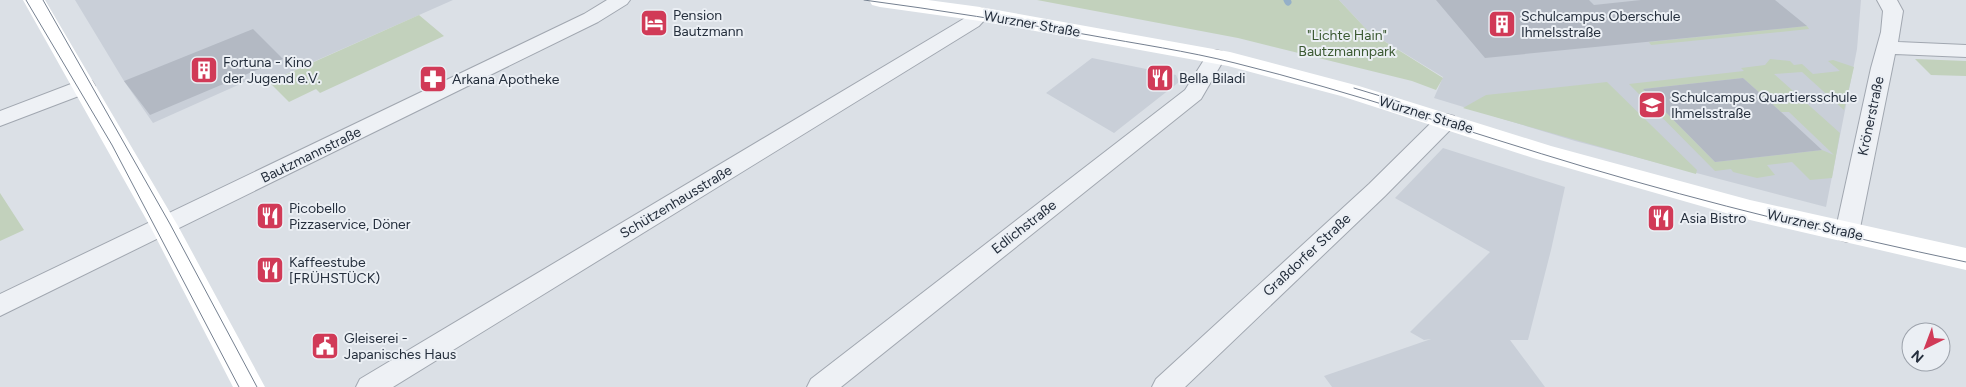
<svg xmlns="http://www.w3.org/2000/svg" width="1966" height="387" font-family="Figtree,sans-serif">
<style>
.built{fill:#c9cfd8}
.green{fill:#c2d1bc;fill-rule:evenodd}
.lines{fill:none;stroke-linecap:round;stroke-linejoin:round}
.stream{stroke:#95b0c8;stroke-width:7}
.building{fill:#b3b9c3}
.minor-casing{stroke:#a1a7b0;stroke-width:2}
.minor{fill:#eef1f5;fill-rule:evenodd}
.secondary{fill:#fff;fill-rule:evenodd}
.tram{stroke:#758090;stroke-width:1}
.labels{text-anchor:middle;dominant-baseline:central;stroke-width:4;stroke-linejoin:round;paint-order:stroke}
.poi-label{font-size:14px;fill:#252f3d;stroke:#ebeff4;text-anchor:start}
.street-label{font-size:14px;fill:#252f3d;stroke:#ebeff4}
.park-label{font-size:14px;fill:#3b5932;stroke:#ebeff4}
</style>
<rect width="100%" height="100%" fill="#dbe0e6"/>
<!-- built -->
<path class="built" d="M75 0H453L270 81 263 74 153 123 124 81Z
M1339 0H1861L1857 49 1826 207 1575 141 1434 98 1443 77 1368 31Z
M1092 58 1176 75 1179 82 1114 133 1046 93Z
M1443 148 1565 187 1551 250 1528 340H1510L1545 387H1332L1324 376 1431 339 1424 340 1410 332 1490 252 1395 198Z"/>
<!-- green -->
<path class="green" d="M1037 0H1339L1368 31 1443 78 1436 90 1412 81 1238 38Z
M419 15 444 36 320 93 316 89 289 102 269 82Z
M1807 26 1809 29 1651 45 1649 42Z
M1770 59 1790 61 1794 65 1802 64 1813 74 1840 71 1828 61 1833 60 1854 67 1844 110 1802 72 1774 74 1840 133 1832 178 1810 180 1792 162 1767 165 1775 175 1757 178 1733 172 1731 169 1715 171 1629 84 1744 71 1741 68 1765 65ZM1743 78 1781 112H1789L1834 155 1822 150 1715 162 1643 89Z
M1915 59 1966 61V76L1931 75Z
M1607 82 1697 170 1696 174 1463 108 1486 95Z
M0 193 24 230 0 241Z"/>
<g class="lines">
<!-- stream -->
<path class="stream" d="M1287 0 1288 2"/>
</g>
<!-- building -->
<path class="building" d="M1436 0H1589L1594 5 1641 0H1775L1807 26 1485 58Z
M253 29 283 59 150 115 124 81Z
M1743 78 1781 112 1822 150 1715 162 1643 89Z"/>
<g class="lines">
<!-- minor casing -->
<g class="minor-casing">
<path id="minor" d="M607 0H630L627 4 598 22 0 316V294L584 14Z
M1877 0H1897L1903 11 1898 42 1966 45V57L1895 54 1859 233 1856 239 1847 242 1838 239 1835 233 1871 68 1881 32 1883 11Z
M980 8 987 10 990 14 979 26 393 387H356L360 379 965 18 973 10Z
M1216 50 1223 52 1226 56 1201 99 841 387H807L811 379 1185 90 1209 52Z
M84 79 92 81 95 86 92 91 0 126V111Z
M1446 114 1454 116 1457 121 1454 126 1385 196 1185 387H1152L1156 379 1369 184 1438 116Z"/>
</g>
<!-- minor -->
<use href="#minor" class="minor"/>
<!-- secondary -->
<path class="secondary" d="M23 0H45L178 226 265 387H233L150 226Z
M869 0H928L980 7 1230 52 1359 86 1551 146 1750 200 1966 248V270L1750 220 1533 158 1341 96 1228 66 980 21 880 7 872 5Z"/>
<!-- tram -->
<path class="tram" d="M26 0 112 145 239 387
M43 0 170 224 257 387
M864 0C939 10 1014 22 1089 35 1138 44 1187 51 1235 63 1353 92 1468 132 1585 167 1710 204 1838 235 1966 262
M1354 88 1400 102"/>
</g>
<!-- icons -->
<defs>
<g id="hotel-square" transform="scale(1.4375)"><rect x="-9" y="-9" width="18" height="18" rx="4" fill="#d13a57" stroke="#ebeff4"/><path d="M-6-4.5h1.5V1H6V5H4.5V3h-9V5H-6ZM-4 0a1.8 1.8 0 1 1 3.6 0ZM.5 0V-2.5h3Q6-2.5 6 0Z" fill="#fff"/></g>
<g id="building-square" transform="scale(1.4375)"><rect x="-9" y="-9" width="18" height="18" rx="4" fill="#d13a57" stroke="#ebeff4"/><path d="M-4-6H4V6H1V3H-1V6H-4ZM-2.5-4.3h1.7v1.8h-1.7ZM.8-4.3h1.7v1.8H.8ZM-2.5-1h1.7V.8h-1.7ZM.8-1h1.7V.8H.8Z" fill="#fff"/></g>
<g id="restaurant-square" transform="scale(1.4375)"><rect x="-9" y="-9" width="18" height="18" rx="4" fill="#d13a57" stroke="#ebeff4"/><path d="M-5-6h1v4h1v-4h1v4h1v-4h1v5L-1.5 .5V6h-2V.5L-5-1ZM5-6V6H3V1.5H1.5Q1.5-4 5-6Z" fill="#fff"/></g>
<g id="pharmacy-square" transform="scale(1.4375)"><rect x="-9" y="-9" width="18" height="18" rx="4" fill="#d13a57" stroke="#ebeff4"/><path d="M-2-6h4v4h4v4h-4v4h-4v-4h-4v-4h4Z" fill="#fff"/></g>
<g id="school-square" transform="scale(1.4375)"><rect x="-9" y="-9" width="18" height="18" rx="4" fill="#d13a57" stroke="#ebeff4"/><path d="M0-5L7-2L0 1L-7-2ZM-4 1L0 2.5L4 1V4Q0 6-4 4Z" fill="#fff"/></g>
<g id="civic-square" transform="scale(1.4375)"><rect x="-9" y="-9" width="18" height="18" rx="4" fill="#d13a57" stroke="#ebeff4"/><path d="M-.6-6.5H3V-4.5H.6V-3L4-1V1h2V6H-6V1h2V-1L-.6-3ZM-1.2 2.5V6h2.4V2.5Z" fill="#fff"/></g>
</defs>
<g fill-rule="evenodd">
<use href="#hotel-square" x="654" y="23"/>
<use href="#building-square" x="1502" y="24"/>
<use href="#building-square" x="204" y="70"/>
<use href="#restaurant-square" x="1160" y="78"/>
<use href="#pharmacy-square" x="433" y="79"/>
<use href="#school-square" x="1652" y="105"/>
<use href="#restaurant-square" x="270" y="216"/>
<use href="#restaurant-square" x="1661" y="218"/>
<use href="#restaurant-square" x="270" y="270"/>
<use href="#civic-square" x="325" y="346"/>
</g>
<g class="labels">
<!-- poi labels -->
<g class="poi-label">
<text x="673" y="15">Pension<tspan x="673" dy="16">Bautzmann</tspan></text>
<text x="1521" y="16">Schulcampus Oberschule<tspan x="1521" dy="16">Ihmelsstraße</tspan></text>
<text x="223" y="62">Fortuna - Kino<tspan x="223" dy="16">der Jugend e.V.</tspan></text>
<text x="1179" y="78">Bella Biladi</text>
<text x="452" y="79">Arkana Apotheke</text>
<text x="1671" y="97">Schulcampus Quartiersschule<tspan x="1671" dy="16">Ihmelsstraße</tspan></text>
<text x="289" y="208">Picobello<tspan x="289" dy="16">Pizzaservice, Döner</tspan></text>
<text x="1680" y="218">Asia Bistro</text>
<text x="289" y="262">Kaffeestube<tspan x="289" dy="16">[FRÜHSTÜCK)</tspan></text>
<text x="344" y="338">Gleiserei -<tspan x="344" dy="16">Japanisches Haus</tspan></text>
</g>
<!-- street labels -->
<g class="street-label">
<text transform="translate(1032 24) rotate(10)">Wurzner Straße</text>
<text transform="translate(1426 115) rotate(17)">Wurzner Straße</text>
<text transform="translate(1871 116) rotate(-78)">Krönerstraße</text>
<text transform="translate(311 155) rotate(-26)">Bautzmannstraße</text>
<text transform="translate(676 202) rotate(-31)">Schützenhausstraße</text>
<text transform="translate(1815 225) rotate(13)">Wurzner Straße</text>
<text transform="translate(1024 227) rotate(-38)">Edlichstraße</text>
<text transform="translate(1307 255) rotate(-43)">Graßdorfer Straße</text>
</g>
<!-- park labels -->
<g class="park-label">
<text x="1347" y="35">"Lichte Hain"<tspan x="1347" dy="16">Bautzmannpark</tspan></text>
</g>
</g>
<!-- north arrow -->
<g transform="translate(1926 347) rotate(222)"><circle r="24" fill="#ebeff4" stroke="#9ca2ab"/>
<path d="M0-4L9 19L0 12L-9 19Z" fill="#d13a57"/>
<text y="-8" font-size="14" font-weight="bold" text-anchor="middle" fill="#252f3d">N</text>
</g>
</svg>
